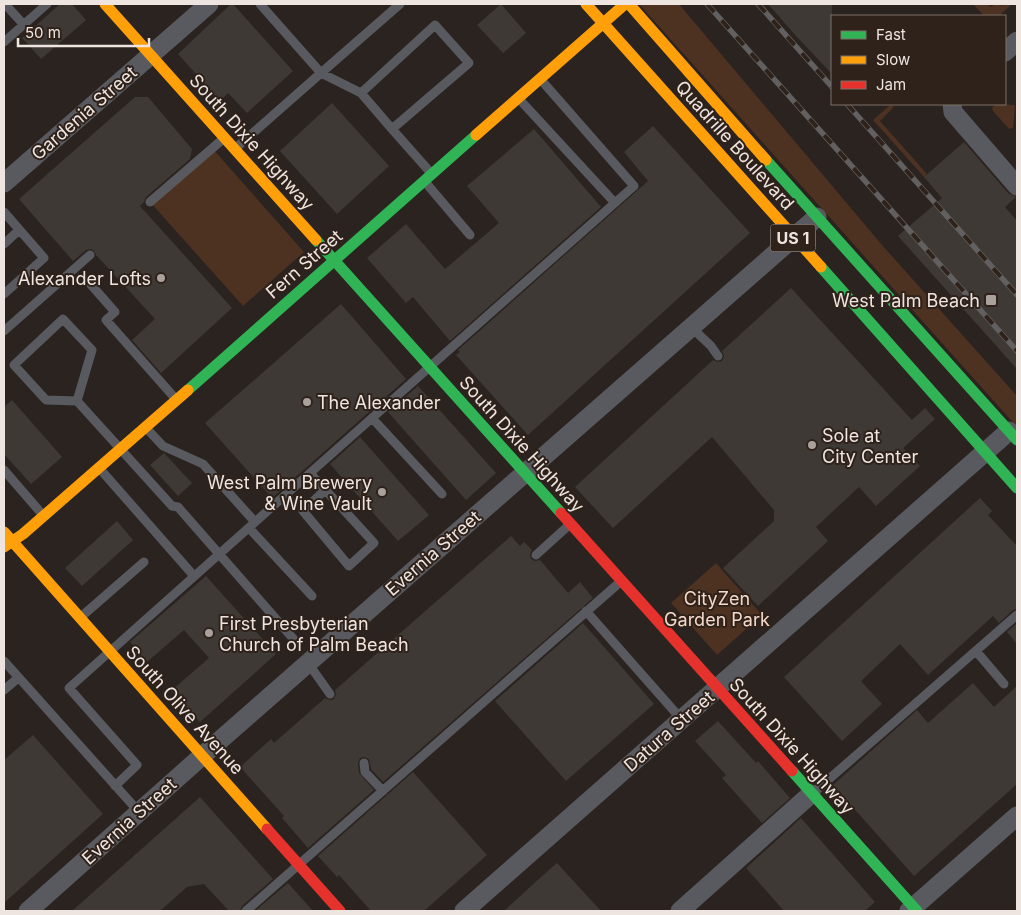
<svg xmlns="http://www.w3.org/2000/svg" width="1021" height="915" font-family="Inter,sans-serif">
<style>
.green{fill:#4d3121}
.building{fill:#3f3936}
.lines{fill:none;stroke-linecap:round;stroke-linejoin:round}
.lane{stroke:#595a5f;stroke-width:9}
.street{stroke:#595a5f;stroke-width:19}
.fast{stroke:#30b455;stroke-width:11}
.slow{stroke:#ff9f0a;stroke-width:11}
.jam{stroke:#e5322d;stroke-width:11}
.rail-casing{stroke:#615f60;stroke-width:5.5}
.rail{stroke:#2f221a;stroke-width:4;stroke-dasharray:11;stroke-linecap:butt}
.poi-dot{fill:#aaa19c;stroke:#2f221a;stroke-width:2}
.labels{text-anchor:middle;dominant-baseline:central;stroke-width:4;stroke-linejoin:round;paint-order:stroke}
.shield{fill:#2f221a;stroke:#b5aaa5;stroke-width:1}
.shield-label{font-size:16px;font-weight:bold;fill:#efe5e0}
.street-label{font-size:18px;fill:#efe5e0;stroke:#2f221a}
.poi-label{font-size:18px;fill:#efe5e0;stroke:#2f221a;text-anchor:end}
.park-label{font-size:18px;fill:#f5d9ca;stroke:#2f221a}
</style>
<rect width="100%" height="100%" fill="#2a231f"/>
<!-- green -->
<path class="green" d="M639 4H679L882 245 1017 396V427Z
M973 4H987L991 7 995 4H999L1002 6 1004 4H1008L1010 6 999 16H984Z
M996 104 1015 105 1013 128 1009 129 993 111 992 108Z
M890 105 894 107 880 121 927 174 924 177 873 120Z
M213 149 304 252 243 306 150 202Z
M716 563 762 615 717 655 671 603Z"/>
<!-- building -->
<path class="building" d="M60 4H72L86 20 41 59 22 38Z
M231 4H233L293 71 247 113 228 93 220 101 178 54Z
M501 4 526 33 503 53 477 25Z
M768 4H832V74L797 37Z
M135 97H148L192 149 190 159 146 197 144 202 140 206 232 308 161 373 132 340 155 319 96 255 94 251 91 249 86 250 73 261 19 199Z
M332 103 389 166 337 214 280 151Z
M653 126 750 233 528 435 456 355 460 352 458 350 648 181 624 152Z
M534 129 601 207 450 341 413 297 406 303 367 258 406 224 445 269 499 223 467 186Z
M964 142 1008 193 1016 197 1005 207 1017 221V369L898 236 942 198 924 177Z
M791 288 912 420 925 408 935 419 903 448 920 466 876 506 859 487 816 527 828 541 758 606 723 568 774 521V510L712 437 613 528 575 487 713 360 718 362 722 361 724 356 722 351Z
M341 304 406 379 272 498 205 423Z
M418 386 496 473 466 500 388 412Z
M12 400 62 457 31 484 4 454V407Z
M360 437 429 515 398 541 330 464Z
M164 453 192 483 178 496 150 465Z
M980 498 992 511 988 515 1017 546V609L1013 610 999 623 993 616 928 675 900 644 861 681 882 704 842 741 784 677Z
M117 521 133 540 82 586 65 568Z
M511 536 520 546 524 542 532 550 530 554 531 559 535 561 540 560 568 593 580 582 593 598 383 782 371 769 369 759 364 757 360 758 358 763 359 773 374 790 308 848 282 818 284 816 240 767 271 739 274 743 325 698 330 700 334 699 336 694 335 690Z
M206 576 276 654 200 722 171 691 209 658 184 630 147 662 130 642Z
M583 623 654 704 566 781 495 701Z
M1017 623V644L1007 632Z
M973 683 994 707 1017 686V784L914 876 833 785 917 710 928 723Z
M718 721 756 763 758 761 790 798 762 823 722 778 726 775 695 741Z
M33 735 103 814 4 903V760Z
M413 772 487 855 424 911H371L339 875 337 877 318 856Z
M200 797 273 879 242 906 240 911H229L204 884 187 887 160 911H72Z
M801 818 875 902 865 911H784L746 868Z
M557 863 601 911H504L541 877Z
M288 883 313 911H255L282 888Z"/>
<g class="lines">
<!-- lane -->
<path class="lane" d="M5 4 24 25
M4 42 47 4
M361 93 392 129 469 63 435 25 361 93 321 73 400 4
M520 100 615 203
M392 129 430 172
M237 147 321 73 260 4
M426 183 470 235
M150 202 223 139
M4 212 44 258 4 294
M4 244 19 230
M86 279 115 312 106 320 174 397
M691 327 711 346 718 356
M4 331 90 255
M77 401 92 350 63 319 14 365 46 400 77 401 172 506 178 507 297 643
M372 418 442 494
M147 429 163 446 203 464 255 522
M100 469 194 576
M4 470 42 514
M326 489 303 511 349 566 374 543 310 473 634 186 542 81
M249 528 312 596
M536 555 568 526
M586 611 682 720
M82 616 144 562
M976 651 1004 684
M4 661 139 812
M308 663 330 694
M4 690 18 678
M364 763 365 772 383 791
M115 786 137 765 69 688 310 473
M813 793 1017 615
M246 911 619 583"/>
<!-- street -->
<path class="street" d="M1005 52 1017 41
M952 104 953 112 1017 186
M4 183 209 4
M28 911 202 756 817 217
M464 911 1009 431
M680 911 811 794
M909 911 1017 816"/>
<!-- fast -->
<path class="fast" d="M766 160 1017 440
M316 240 561 513
M821 267 1017 488
M188 390 476 135
M792 771 917 911"/>
<!-- slow -->
<path class="slow" d="M105 4 316 240
M586 4 821 267
M629 4 766 160
M476 135 625 4
M4 532 267 829
M4 547 23 534 188 390"/>
<!-- jam -->
<path class="jam" d="M561 513 792 771
M267 829 340 911"/>
<!-- rail casing -->
<g class="rail-casing">
<path id="rail" d="M707 4 1017 351
M758 4 832 87
M847 104 1017 295"/>
</g>
<!-- rail -->
<use href="#rail" class="rail"/>
</g>
<!-- markers -->
<g class="poi-dot">
<circle cx="161" cy="278" r="5"/>
<rect x="985" y="294" width="12" height="12" rx="2.5"/>
<circle cx="307" cy="402" r="5"/>
<circle cx="812" cy="445" r="5"/>
<circle cx="382" cy="492" r="5"/>
<circle cx="209" cy="633" r="5"/>
</g>
<g class="labels">
<!-- shield labels -->
<rect class="shield" x="770.5" y="224.5" width="45" height="27" rx="4"/>
<g class="shield-label">
<text x="793" y="238">US 1</text>
</g>
<!-- street labels -->
<g class="street-label">
<text transform="translate(84 113) rotate(-41)">Gardenia Street</text>
<text transform="translate(252 142) rotate(48)">South Dixie Highway</text>
<text transform="translate(735 145) rotate(48)">Quadrille Boulevard</text>
<text transform="translate(304 264) rotate(-41)">Fern Street</text>
<text transform="translate(522 444) rotate(48)">South Dixie Highway</text>
<text transform="translate(433 553) rotate(-41)">Evernia Street</text>
<text transform="translate(185 710) rotate(48)">South Olive Avenue</text>
<text transform="translate(669 731) rotate(-41)">Datura Street</text>
<text transform="translate(792 746) rotate(48)">South Dixie Highway</text>
<text transform="translate(129 821) rotate(-42)">Evernia Street</text>
</g>
<!-- poi labels -->
<g class="poi-label">
<text x="151" y="278">Alexander Lofts</text>
<text x="980" y="300">West Palm Beach</text>
<text x="317" y="402" text-anchor="start">The Alexander</text>
<text x="822" y="435" text-anchor="start">Sole at<tspan x="822" dy="21">City Center</tspan></text>
<text x="372" y="482">West Palm Brewery<tspan x="372" dy="21">&amp; Wine Vault</tspan></text>
<text x="219" y="623" text-anchor="start">First Presbyterian<tspan x="219" dy="21">Church of Palm Beach</tspan></text>
</g>
<!-- park labels -->
<g class="park-label">
<text x="717" y="598">CityZen<tspan x="717" dy="21">Garden Park</tspan></text>
</g>
</g>
<!-- border -->
<rect width="1021" height="915" fill="none" stroke="#efe5e0" stroke-width="10"/>
<!-- legend -->
<rect x="831" y="15" width="175" height="90" fill="#2f221a" stroke="#7c7069"/>
<rect x="841" y="31" width="25" height="8" fill="#30b455" stroke="#7c7069"/>
<text x="876" y="40" font-size="15" fill="#efe5e0">Fast</text>
<rect x="841" y="56" width="25" height="8" fill="#ff9f0a" stroke="#7c7069"/>
<text x="876" y="65" font-size="15" fill="#efe5e0">Slow</text>
<rect x="841" y="81" width="25" height="8" fill="#e5322d" stroke="#7c7069"/>
<text x="876" y="90" font-size="15" fill="#efe5e0">Jam</text>
<!-- scale -->
<path d="M18 38v8h131v-8" fill="none" stroke="#efe5e0" stroke-width="2.5"/>
<text x="25" y="38" font-size="15" fill="#efe5e0" stroke="#2f221a" stroke-width="4" paint-order="stroke">50 m</text>
</svg>
